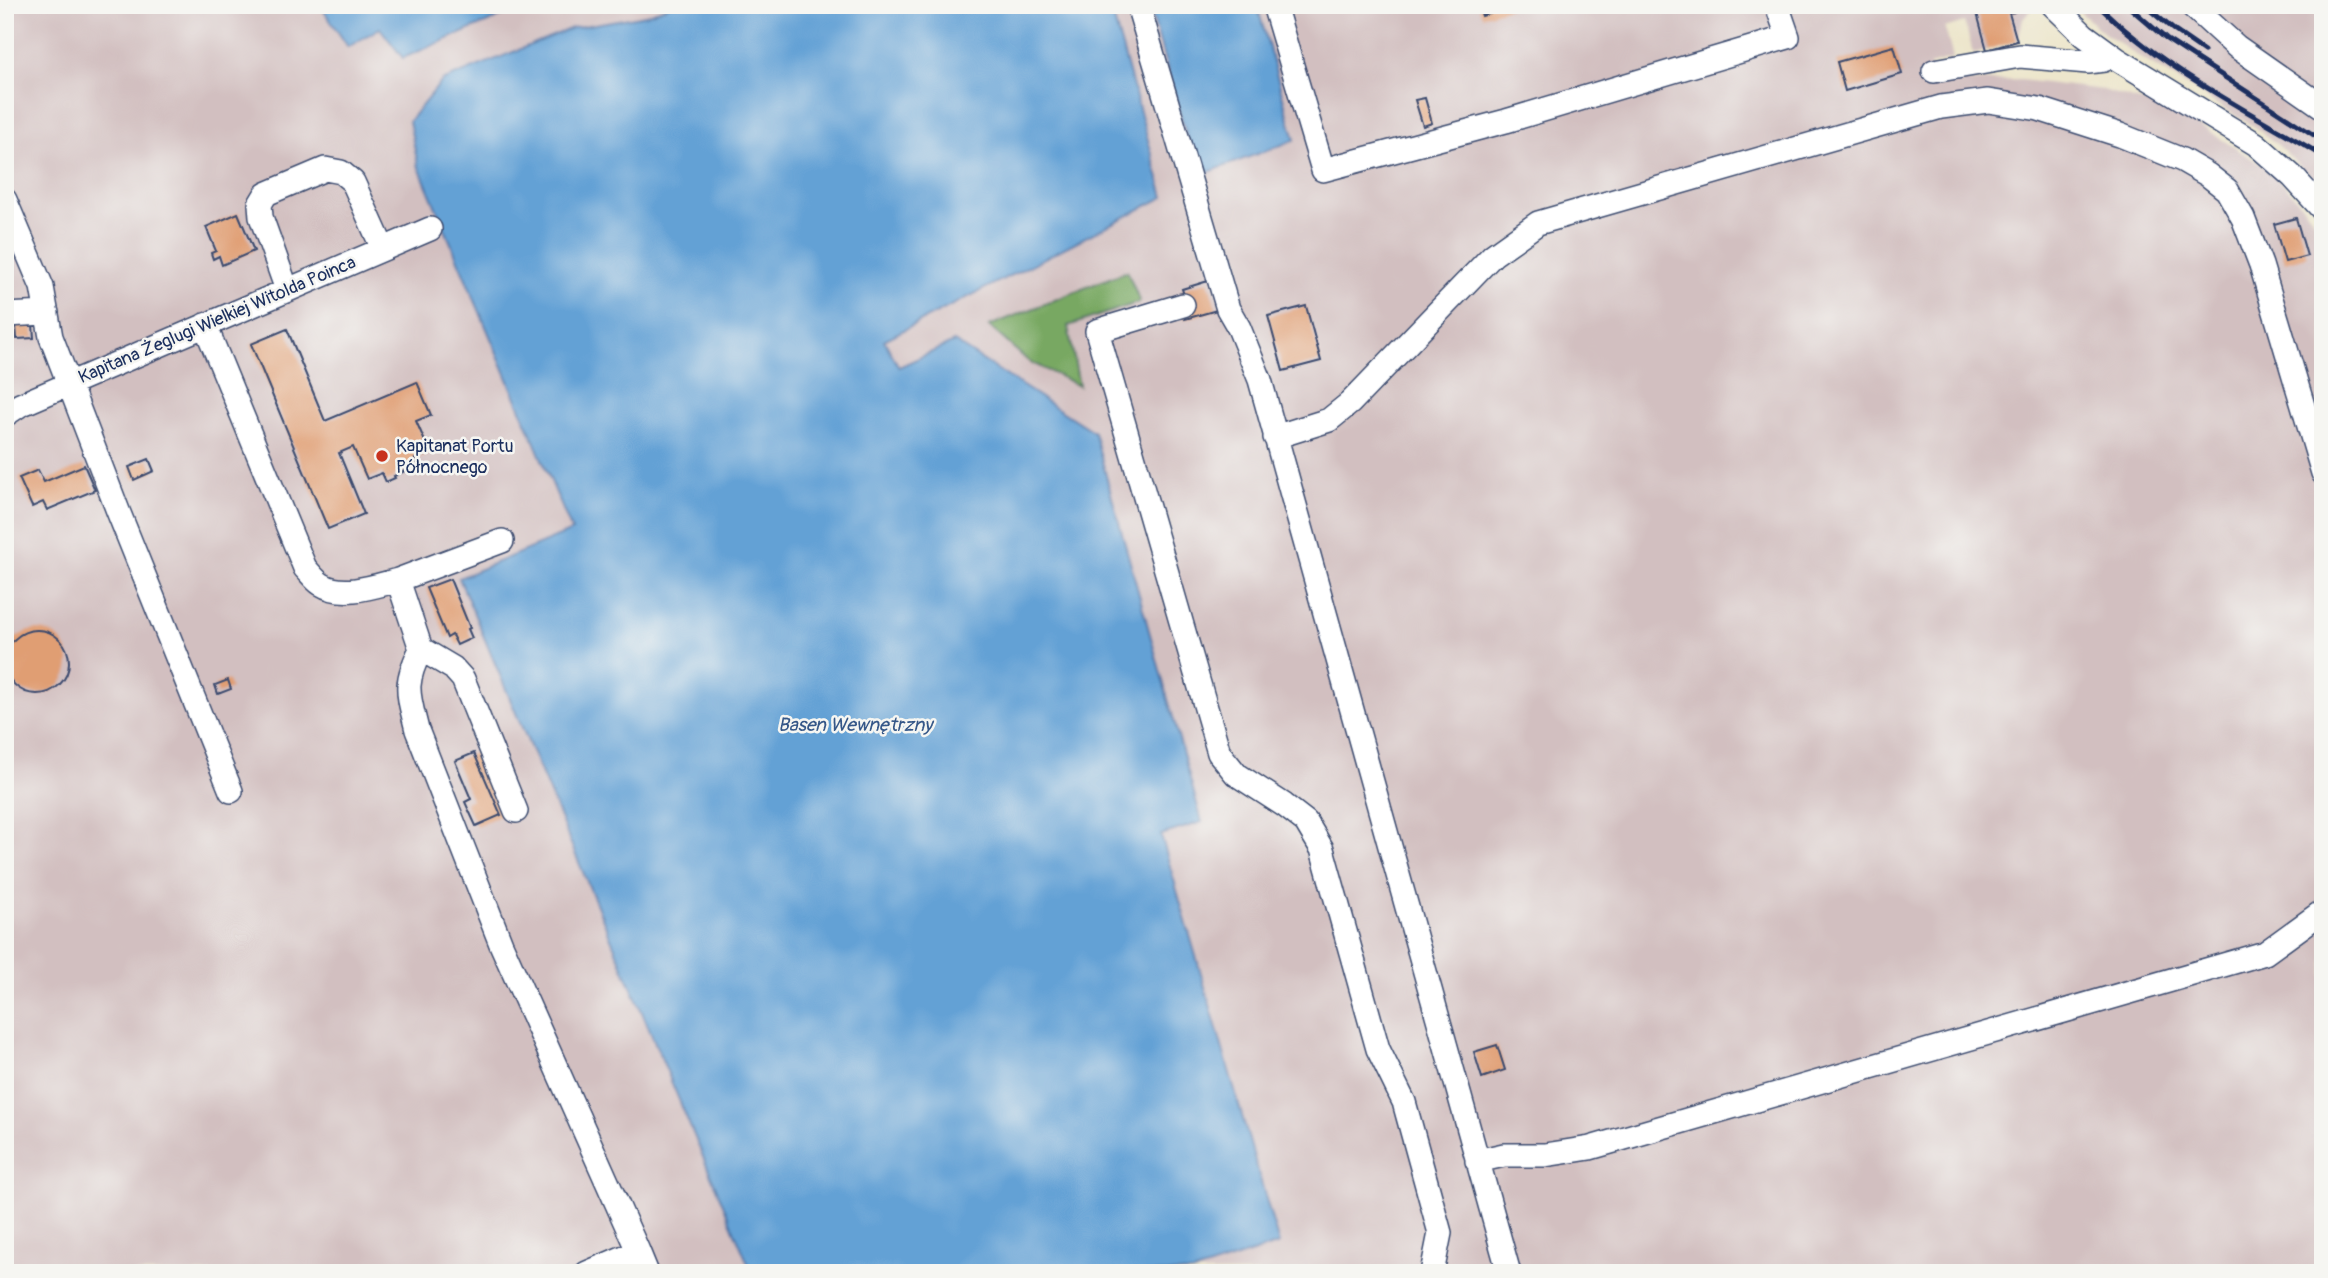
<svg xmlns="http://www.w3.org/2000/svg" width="2328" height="1278" font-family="Pangolin,sans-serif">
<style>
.industrial{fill:#d2bfc0}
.forest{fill:#78a862;stroke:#4a6c60;stroke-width:2}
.water{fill:#64a1d5;stroke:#40689a;stroke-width:2}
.building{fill:#e09e73}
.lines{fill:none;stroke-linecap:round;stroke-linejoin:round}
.minor-casing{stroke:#3a4a6e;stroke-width:26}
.minor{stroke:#fff;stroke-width:23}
.rail{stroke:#1b2f5e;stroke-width:5}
.poi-dot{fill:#c8321e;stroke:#f6f6f2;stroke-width:2.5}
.labels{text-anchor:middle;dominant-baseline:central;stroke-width:5;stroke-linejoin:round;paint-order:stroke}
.street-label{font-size:18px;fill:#1b2f5e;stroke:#f6f6f2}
.poi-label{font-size:18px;fill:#1b2f5e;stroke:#f6f6f2;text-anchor:start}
.water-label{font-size:19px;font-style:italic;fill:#355788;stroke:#f6f6f2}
</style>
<rect width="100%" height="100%" fill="#f6f6f2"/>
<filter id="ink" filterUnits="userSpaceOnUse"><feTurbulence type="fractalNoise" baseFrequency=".0143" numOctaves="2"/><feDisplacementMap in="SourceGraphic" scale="14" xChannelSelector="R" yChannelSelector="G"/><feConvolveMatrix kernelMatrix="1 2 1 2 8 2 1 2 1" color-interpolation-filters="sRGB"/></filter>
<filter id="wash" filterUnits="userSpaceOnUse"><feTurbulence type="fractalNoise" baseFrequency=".00686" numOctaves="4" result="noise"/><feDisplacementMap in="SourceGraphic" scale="28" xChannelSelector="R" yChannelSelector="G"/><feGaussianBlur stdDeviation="1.57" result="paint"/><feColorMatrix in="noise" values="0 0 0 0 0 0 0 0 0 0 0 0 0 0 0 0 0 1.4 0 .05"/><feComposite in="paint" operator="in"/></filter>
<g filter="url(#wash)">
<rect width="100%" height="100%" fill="#ede6cc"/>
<!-- industrial -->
<path class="industrial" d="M5 5H320L348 47 380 28 403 58 528 5H671L646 15 572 28 442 81 409 121 418 165 572 531 459 578 752 1273H5Z
M1110 5H1149L1295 140 1257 5H2032L2034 7 2023 19 2018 41 1974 54 1964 22 1945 28 1953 58 1930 65 1935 86 1960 82 2021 80 2103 90 2180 113 2265 167 2290 191 2323 231V1273H1192L1279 1243 1161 835 1202 822 899 368 884 340 1164 197Z
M2072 5H2323V188L2278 145 2256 128 2138 56 2104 33Z"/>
<!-- forest -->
<path class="forest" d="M1127 271 1140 302 1068 326 1079 386 1028 361 989 326Z"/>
<!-- water -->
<path class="water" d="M320 5H528L403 58 380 28 348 47Z
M671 5H1110L1164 197 884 340 899 367 954 342 1094 432 1202 822 1161 835 1279 1244 1192 1273H752L459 578 572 531 418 165 409 121 442 81 572 28 646 15Z
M1149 5H1257L1295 140 1198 176Z"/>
<g id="blocks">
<!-- building -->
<path class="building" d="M1478 5H1516V6L1482 16Z
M1978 5H2020L2014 12 2009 13 2017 41 1987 50 1975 6Z
M1894 46 1902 74 1845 91 1837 62Z
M1425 98 1432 123 1423 126 1415 100Z
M238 213 254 251 222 265 219 256 213 259 211 253 216 251 206 227Z
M2296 218 2307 256 2285 262 2274 224Z
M1208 281 1217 310 1185 319 1183 312 1189 310 1182 289Z
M1306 306 1321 361 1283 371 1268 316Z
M33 324 34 338 17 339 16 325Z
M287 329 325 421 417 382 431 415 416 421 430 453 415 459 419 468 410 472 409 469 394 476 395 478 386 482 382 473 367 479 353 447 339 453 364 514 328 529 251 344Z
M149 459 154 471 134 480 129 467Z
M84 465 95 490 47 510 43 502 32 507 19 478 38 470 44 482Z
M450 579 470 628 468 629 472 638 457 645 452 635 447 638 426 588Z
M5 662a32 32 0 1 1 64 0a32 32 0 1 1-64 0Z
M228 680 231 689 218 694 215 685Z
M474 753 501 815 476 826 465 802 471 799 455 761Z
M1497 1045 1505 1070 1482 1078 1474 1052Z"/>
</g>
</g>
<g filter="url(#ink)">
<use href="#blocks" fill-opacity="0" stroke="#3a4a6e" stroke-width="2"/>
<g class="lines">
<!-- minor casing -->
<g class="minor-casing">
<path id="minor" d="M1138 5 1228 309 1239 328 1260 380 1509 1273
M1274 5 1323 170 1506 121 1788 37 1777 5
M2053 5 2084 35 2117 59 2256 144 2293 177 2323 210
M2191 5 2237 47 2323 107
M1934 71 2020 56 2088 62 2104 60 2109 54
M5 200 42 287 51 337 118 511 231 791
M287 290 261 217 260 204 266 194 325 169 341 172 353 182 383 249
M1183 305 1097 331 1219 753 1236 774 1284 805 1306 822 1322 849 1378 1049 1404 1102 1440 1233 1432 1273
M5 315 47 313
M205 325 305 568C310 573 315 580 321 584 343 598 375 586 398 580
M5 415 20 405 430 229
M1275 437 1329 420 1350 403 1493 255 1538 223 1941 107 1988 101 2039 109 2120 135 2182 160 2208 175 2227 190 2243 218 2261 265 2323 473
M502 541 398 580 421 649 453 668 463 679 516 811
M421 649C403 685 408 693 417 730L501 944 638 1251
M1477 1161 1504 1155H1545L1590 1148 2265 953 2323 911
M587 1273 638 1251 647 1273"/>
</g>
<!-- minor -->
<use href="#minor" class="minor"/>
<!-- rail -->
<path class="rail" d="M2098 5C2162 69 2247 110 2323 156
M2127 5 2166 39 2323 141
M2144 5 2175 31 2204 51"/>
</g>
</g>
<!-- markers -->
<circle class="poi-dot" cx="382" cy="456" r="7"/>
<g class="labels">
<!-- street labels -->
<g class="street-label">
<text transform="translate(217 320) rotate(-23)">Kapitana Żeglugi Wielkiej Witolda Poinca</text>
</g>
<!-- poi labels -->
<g class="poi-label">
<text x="396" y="446">Kapitanat Portu<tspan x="396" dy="21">Północnego</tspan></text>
</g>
<!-- water labels -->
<g class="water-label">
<text x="855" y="725">Basen Wewnętrzny</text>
</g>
</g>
<!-- margin -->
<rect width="2328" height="1278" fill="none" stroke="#f6f6f2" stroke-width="28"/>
</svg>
